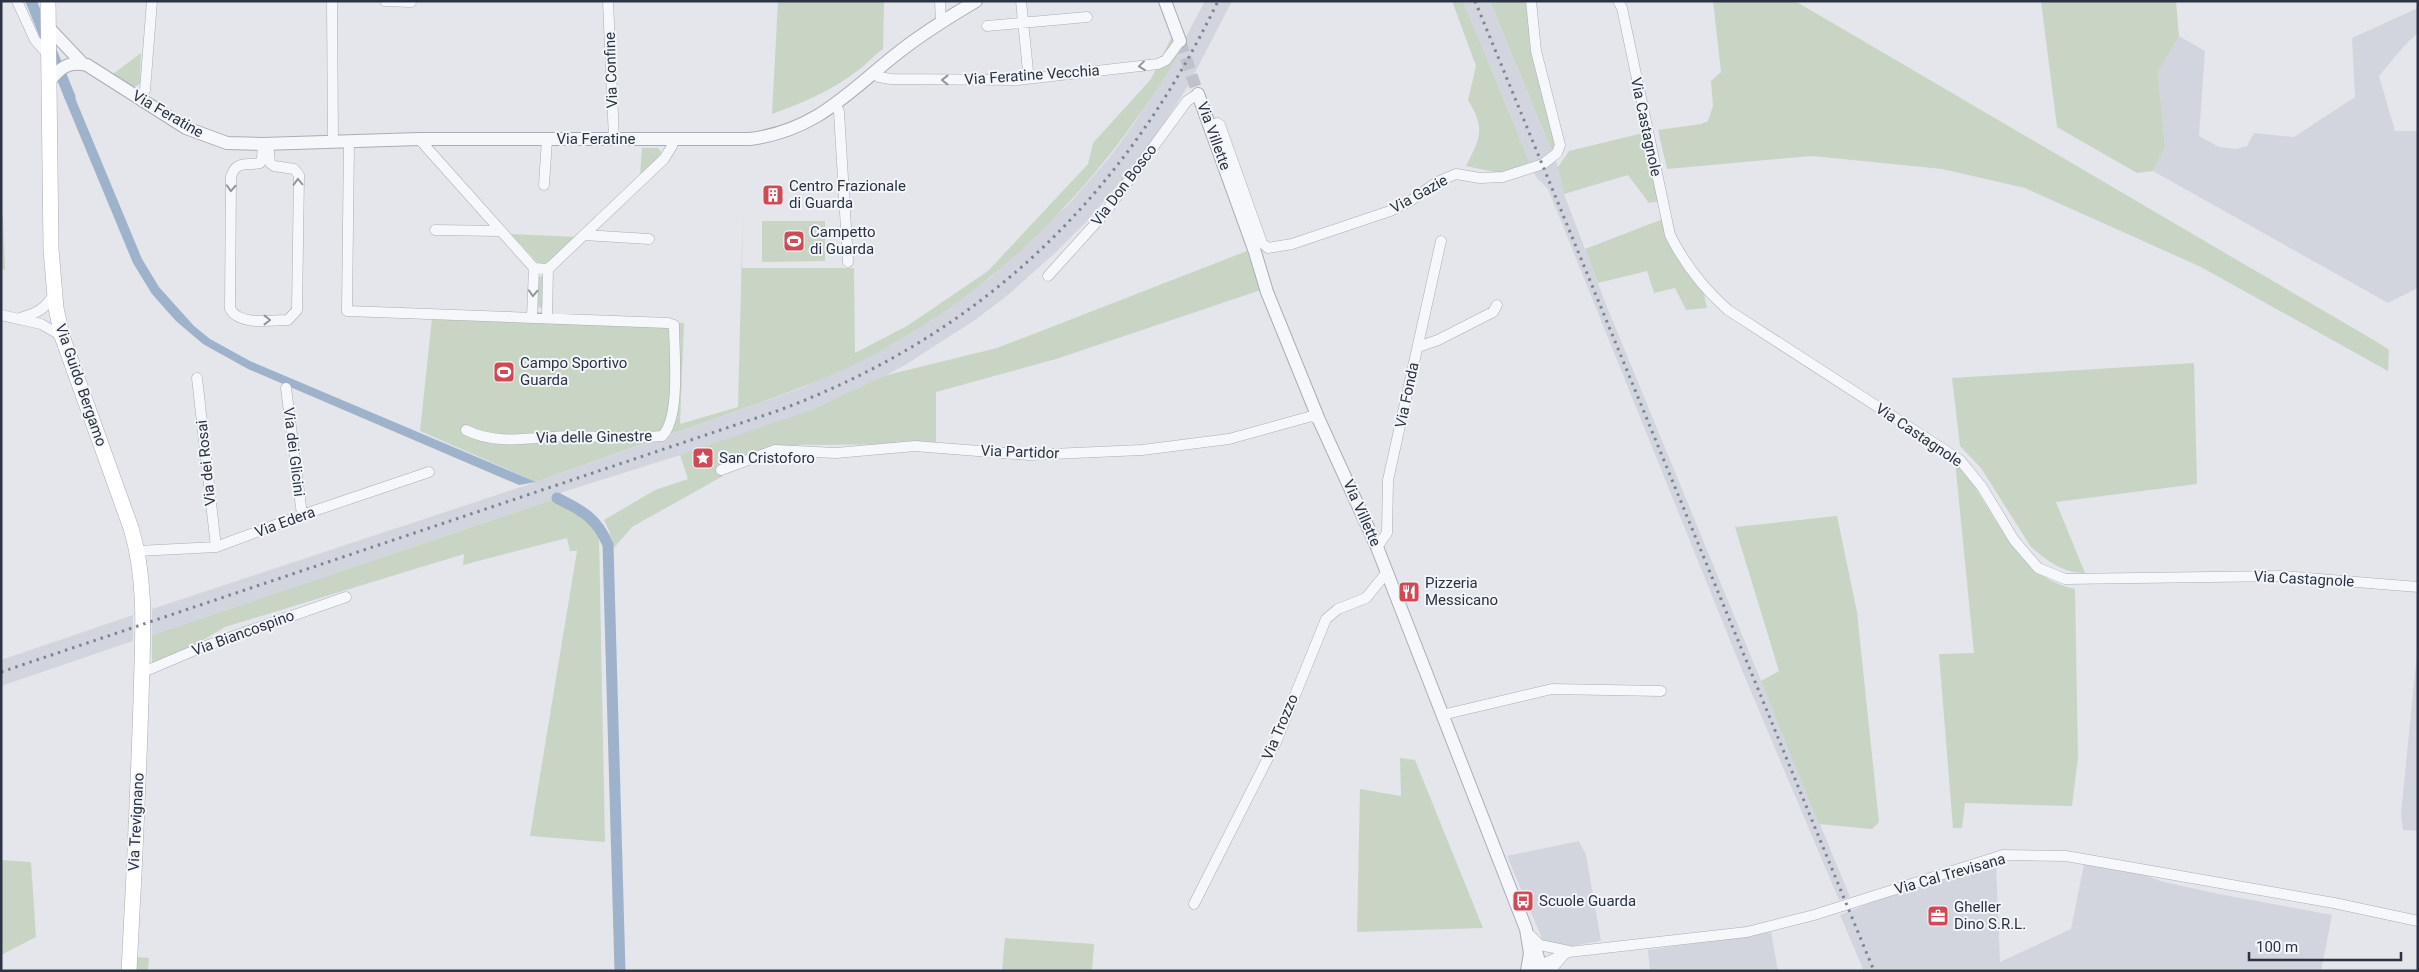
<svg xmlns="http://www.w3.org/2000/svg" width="2419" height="972" font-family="Roboto,sans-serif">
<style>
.built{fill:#d2d5dd}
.green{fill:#c8d5c5}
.water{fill:#9fb2cb}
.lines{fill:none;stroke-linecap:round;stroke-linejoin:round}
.canal{stroke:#9fb2cb;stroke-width:11}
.tertiary-tunnel{stroke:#bfc2ca;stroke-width:12;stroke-dasharray:12 6;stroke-linecap:butt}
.minor-casing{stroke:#a9adb6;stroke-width:11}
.tertiary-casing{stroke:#a9adb6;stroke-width:14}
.secondary-casing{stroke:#a9adb6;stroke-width:16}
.minor{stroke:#f6f7fa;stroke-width:10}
.tertiary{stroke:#f6f7fa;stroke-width:12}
.secondary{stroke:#fff;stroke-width:15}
.rail{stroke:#7d8595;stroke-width:3;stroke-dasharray:2.5 5;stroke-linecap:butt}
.oneway{stroke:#90959f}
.labels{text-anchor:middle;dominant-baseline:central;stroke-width:4;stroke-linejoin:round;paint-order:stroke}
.street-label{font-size:15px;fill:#2b3344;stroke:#f3f5f9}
.poi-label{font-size:15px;fill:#2b3344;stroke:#f3f5f9;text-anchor:start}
</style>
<rect width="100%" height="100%" fill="#e4e6eb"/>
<!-- built -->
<path class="built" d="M1205 1H1232L1188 86 1154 139 1128 173 1086 222 1055 253 1008 295 975 320 905 365 868 385 811 410 744 435 563 492 555 499 152 635V609L536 482 735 412 802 388 893 344 927 323 992 276 1068 205 1109 158 1134 124 1168 71Z
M1463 1H1490L1558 167 1564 194 1607 307 1850 897 1839 900 1744 675 1548 189 1536 177Z
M2418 8V33L2404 46 2379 76 2395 131H2418V288L2388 303 2153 171 2165 147 2158 72 2179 36 2205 51 2199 136 2219 147 2236 149 2247 146 2254 133 2294 137 2355 97 2352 38Z
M133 615V641L1 686V660Z
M2418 642V831L2403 830 2401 814Z
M1579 841 1586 855 1601 941 1547 950 1507 856Z
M1996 863 2000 962 2071 929 2084 864 2141 874 2164 882 2219 894 2332 915 2321 971H1864L1840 915 1873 902Z
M1771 932 1778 971H1650L1648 950Z"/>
<!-- green -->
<path class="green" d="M778 1H884L883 49C873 56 866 65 856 72 831 91 802 103 772 114Z
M1452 1H1463L1530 163 1499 173 1466 166C1480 138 1486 129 1468 100L1476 66Z
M1490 1H1529C1532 41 1537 79 1548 118 1551 128 1558 142 1552 152Z
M1713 1H1795L2377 342 2389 350 2388 371 2201 267 2025 188 1942 169 1812 156 1667 169 1658 130 1701 124 1708 121 1713 106 1711 81 1721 72Z
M2041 1H2176L2179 36 2158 72 2165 147 2153 171 2137 173 2057 127Z
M1171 38 1178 55C1101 185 994 295 857 363 810 386 759 403 709 421 651 441 594 461 536 482L420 431 432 318 684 323 680 424 738 407 743 206 742 268H854L855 353 907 326 988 271 1088 164 1093 143 1151 79Z
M141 53 140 84 134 87 113 74Z
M1643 133 1659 201 1649 203 1628 175 1564 194 1558 167 1569 151Z
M642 148H658L661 152 658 158 640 176Z
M1 216H3L5 270 1 269Z
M1663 219 1677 258 1704 294 1707 308 1686 310 1675 288 1654 293 1647 271 1598 283 1585 249Z
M762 221H825V261L762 262Z
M511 234 577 237 548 264 538 263Z
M1247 251 1261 290 1056 359 936 392V444L797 445 724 470 723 476 632 527 612 550 610 533 604 520 655 490 688 479 680 455 811 410 887 375 997 348Z
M537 276 545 277 544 308 535 307Z
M2194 363 2197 484 2056 502 2085 573C2064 574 2046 560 2031 547L1981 468 1960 446 1952 378Z
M1955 461C1994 504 2011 576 2075 589L2078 757 2072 806 1965 803 1962 828H1953L1939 654 1974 653Z
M555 499C572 509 592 517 599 537L605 842 530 836 577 551H570L567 538 463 565 464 554 225 627 193 646 152 663V635Z
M1837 516 1857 612 1879 822 1872 829 1819 824 1761 681 1779 671 1735 527Z
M1400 758 1415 760 1483 928 1357 932 1360 789 1401 796Z
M1 860 31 862 36 937 1 955Z
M1005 938 1094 944 1092 971H1002Z
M135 957 149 958 148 971H134Z"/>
<!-- water -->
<path class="water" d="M27 1H36L42 18 35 21Z
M68 81 142 259 159 287 194 326 210 339 250 361 536 482 519 485 248 369 203 344 176 321 152 294 133 263 64 97 61 85Z"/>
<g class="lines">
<!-- canal -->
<path class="canal" d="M31 1 70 97
M557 498C583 511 597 518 608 545L620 971"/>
<!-- tertiary-tunnel -->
<path class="tertiary-tunnel" d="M1180 41 1198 94"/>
<!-- minor casing -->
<g class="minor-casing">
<path id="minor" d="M17 1 35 40 48 55
M332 1 333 141
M385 1 411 2
M608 1 614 139
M940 1 941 22
M1021 1 1028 71
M1618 1 1622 8 1670 235C1685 265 1703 288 1728 310L1960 460 1982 487 2014 540 2038 568 2065 579 2283 576 2418 587
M987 26 1087 17
M874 74 879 77 891 79 1017 80 1158 64 1166 60 1180 41
M141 99 145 90 152 1
M836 105 839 112 848 262
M1210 126 1217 123 1220 125 1262 243 1268 248 1292 244 1390 211 1410 201 1437 182 1456 174 1480 178 1503 177 1543 164 1557 153 1560 145 1536 51 1531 1
M419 139 534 268 548 269 664 159 672 146 674 139
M349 141 347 311 668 323 674 325C674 352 681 418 662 436 631 439 600 436 569 436 536 437 496 446 466 430
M263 144 262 159 260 163C246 166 236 160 231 177L230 309C240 326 270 320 288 320L297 310 299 175 294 169 274 166 270 163 268 144
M544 185 547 139
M435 230 501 231
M584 235 649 239
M1048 276 1104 214 1187 101 1198 94
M1 315 41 324 62 336
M532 317 534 268
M20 318C38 313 45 309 55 293
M547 318 548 269
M1418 347 1438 340 1493 312 1497 305
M197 378 216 547
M286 388 302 515
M721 470 775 450 836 453 915 446 1029 455 1142 450 1229 439 1312 416 1319 420
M1377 547 1387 533 1388 480 1441 241
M138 551 216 547 302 515 429 472
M141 673 200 648 346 597
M1442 715 1552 689 1661 691
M1194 904 1276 742 1326 619 1338 609 1366 598 1387 572
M1531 936 1540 945 1569 951
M1541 971 1545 963 1569 952 1747 932 1814 915 2003 855 2066 856 2334 903 2418 921
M1550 971 1562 957"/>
</g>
<!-- tertiary casing -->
<g class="tertiary-casing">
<path id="tertiary" d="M1165 1 1180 41
M48 27 83 64
M48 83C59 69 68 60 87 65L186 128 227 143 263 144 419 139H750C818 130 849 91 899 52 923 33 949 17 976 1
M1198 94 1255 252 1267 292 1319 420 1377 547 1526 929 1530 953 1527 971
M1534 945 1539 961 1538 971"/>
</g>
<!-- secondary casing -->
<g class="secondary-casing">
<path id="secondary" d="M48 1 51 249 56 308 62 336 131 528C148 584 142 643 141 701 138 791 134 881 129 971"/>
</g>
<!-- minor -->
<use href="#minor" class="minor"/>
<!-- tertiary -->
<use href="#tertiary" class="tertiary"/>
<!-- secondary -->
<use href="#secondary" class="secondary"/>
<!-- rail -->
<path class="rail" d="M1475 1 1874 971
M1 672 777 411C982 335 1124 197 1218 1"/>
</g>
<!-- one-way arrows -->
<defs><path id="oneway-chevron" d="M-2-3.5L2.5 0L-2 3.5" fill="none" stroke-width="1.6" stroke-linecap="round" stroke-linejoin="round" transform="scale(1.25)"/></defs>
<g class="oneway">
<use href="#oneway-chevron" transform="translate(1142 66) rotate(173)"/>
<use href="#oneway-chevron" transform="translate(945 80) rotate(-180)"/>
<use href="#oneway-chevron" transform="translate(298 182) rotate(-92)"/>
<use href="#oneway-chevron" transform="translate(231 188) rotate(93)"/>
<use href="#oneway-chevron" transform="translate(533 293) rotate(93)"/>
<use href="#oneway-chevron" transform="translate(267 320)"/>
</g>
<!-- icons -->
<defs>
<g id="building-square" transform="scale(1.125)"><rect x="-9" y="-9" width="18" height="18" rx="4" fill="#cf4a56" stroke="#f3f5f9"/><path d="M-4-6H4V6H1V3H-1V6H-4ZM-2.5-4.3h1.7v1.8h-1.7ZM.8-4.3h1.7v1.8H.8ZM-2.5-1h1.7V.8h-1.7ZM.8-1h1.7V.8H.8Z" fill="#fff"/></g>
<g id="stadium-square" transform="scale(1.125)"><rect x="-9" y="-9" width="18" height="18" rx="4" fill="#cf4a56" stroke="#f3f5f9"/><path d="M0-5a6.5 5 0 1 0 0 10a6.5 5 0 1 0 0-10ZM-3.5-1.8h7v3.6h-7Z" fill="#fff"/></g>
<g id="sight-square" transform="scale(1.125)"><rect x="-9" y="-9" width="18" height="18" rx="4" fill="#cf4a56" stroke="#f3f5f9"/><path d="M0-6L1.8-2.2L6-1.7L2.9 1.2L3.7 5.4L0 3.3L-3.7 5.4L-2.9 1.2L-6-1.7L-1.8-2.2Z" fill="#fff"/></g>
<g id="restaurant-square" transform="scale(1.125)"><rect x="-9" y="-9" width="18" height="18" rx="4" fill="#cf4a56" stroke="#f3f5f9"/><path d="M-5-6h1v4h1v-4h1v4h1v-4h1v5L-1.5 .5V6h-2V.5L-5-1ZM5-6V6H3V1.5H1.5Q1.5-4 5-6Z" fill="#fff"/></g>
<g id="bus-square" transform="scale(1.125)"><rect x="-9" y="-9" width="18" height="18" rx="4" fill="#cf4a56" stroke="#f3f5f9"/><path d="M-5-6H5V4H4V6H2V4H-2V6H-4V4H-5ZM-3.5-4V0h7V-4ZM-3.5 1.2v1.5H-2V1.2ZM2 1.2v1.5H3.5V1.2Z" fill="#fff"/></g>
<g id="office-square" transform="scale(1.125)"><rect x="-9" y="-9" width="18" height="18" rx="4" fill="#cf4a56" stroke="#f3f5f9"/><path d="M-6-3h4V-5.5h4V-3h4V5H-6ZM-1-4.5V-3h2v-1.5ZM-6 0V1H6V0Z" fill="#fff"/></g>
</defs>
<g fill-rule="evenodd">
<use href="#building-square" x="773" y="195"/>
<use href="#stadium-square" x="794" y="241"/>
<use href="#stadium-square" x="504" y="372"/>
<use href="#sight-square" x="703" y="458"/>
<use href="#restaurant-square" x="1409" y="592"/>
<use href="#bus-square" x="1523" y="901"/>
<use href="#office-square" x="1938" y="916"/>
</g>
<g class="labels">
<!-- street labels -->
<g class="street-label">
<text transform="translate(611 70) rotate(-92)">Via Confine</text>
<text transform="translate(1032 75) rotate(-4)">Via Feratine Vecchia</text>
<text transform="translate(168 114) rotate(30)">Via Feratine</text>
<text transform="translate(1646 127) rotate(78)">Via Castagnole</text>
<text transform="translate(1214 136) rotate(70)">Via Villette</text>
<text x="596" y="139">Via Feratine</text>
<text transform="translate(1124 185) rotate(-53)">Via Don Bosco</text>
<text transform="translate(1419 194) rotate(-29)">Via Gazie</text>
<text transform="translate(81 385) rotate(71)">Via Guido Bergamo</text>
<text transform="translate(1407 395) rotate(-78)">Via Fonda</text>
<text transform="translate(1919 435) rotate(34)">Via Castagnole</text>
<text transform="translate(594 437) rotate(-1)">Via delle Ginestre</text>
<text transform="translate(294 452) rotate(83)">Via dei Glicini</text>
<text transform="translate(1020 452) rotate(2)">Via Partidor</text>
<text transform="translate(206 463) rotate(-96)">Via dei Rosai</text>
<text transform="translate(1362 513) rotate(66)">Via Villette</text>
<text transform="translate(285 522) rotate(-20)">Via Edera</text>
<text transform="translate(2304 579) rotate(3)">Via Castagnole</text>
<text transform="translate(243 633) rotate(-20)">Via Biancospino</text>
<text transform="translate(1280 727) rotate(-67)">Via Trozzo</text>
<text transform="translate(136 822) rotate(-87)">Via Trevignano</text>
<text transform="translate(1950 874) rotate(-16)">Via Cal Trevisana</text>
</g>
<!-- poi labels -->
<g class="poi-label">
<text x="789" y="186">Centro Frazionale<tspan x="789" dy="17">di Guarda</tspan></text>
<text x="810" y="232">Campetto<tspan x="810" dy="17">di Guarda</tspan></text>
<text x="520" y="363">Campo Sportivo<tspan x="520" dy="17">Guarda</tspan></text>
<text x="719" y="458">San Cristoforo</text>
<text x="1425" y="583">Pizzeria<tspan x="1425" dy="17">Messicano</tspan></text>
<text x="1539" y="901">Scuole Guarda</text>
<text x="1954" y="907">Gheller<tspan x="1954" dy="17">Dino S.R.L.</tspan></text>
</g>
</g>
<!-- border -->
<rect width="2419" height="972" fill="none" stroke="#2b3344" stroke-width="5"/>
<!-- scale -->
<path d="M2249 952v8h152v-8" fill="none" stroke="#2b3344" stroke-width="2.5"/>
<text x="2256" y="952" font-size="15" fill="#2b3344" stroke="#f3f5f9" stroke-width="4" paint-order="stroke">100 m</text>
</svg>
